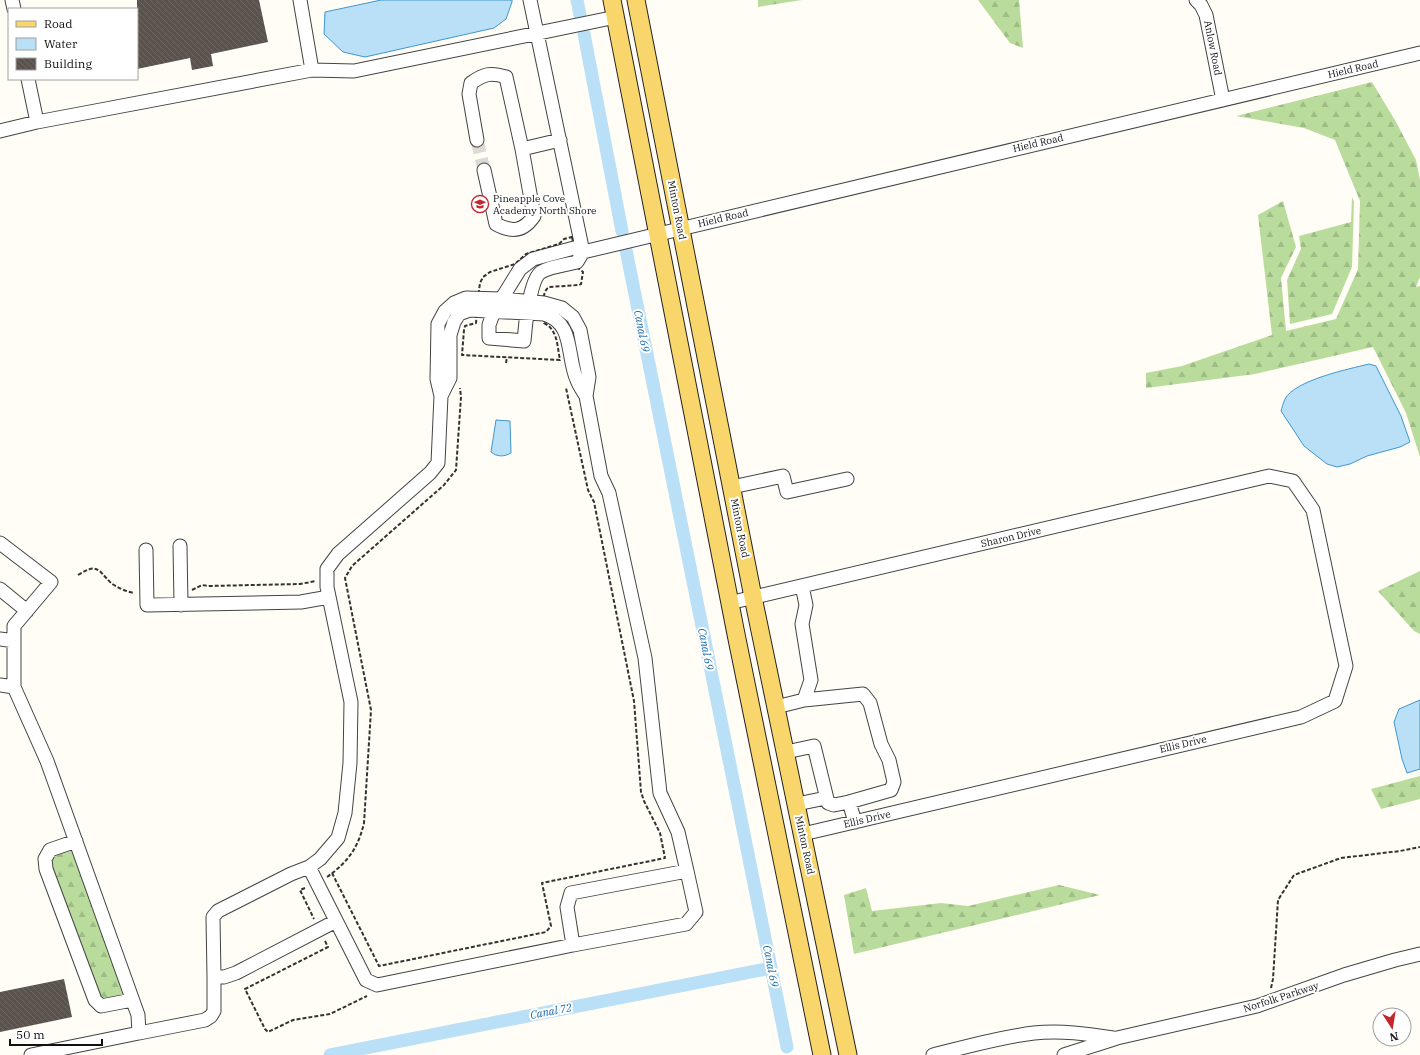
<svg xmlns="http://www.w3.org/2000/svg" width="1420" height="1055" font-family="'IBM Plex Serif',serif">
<style>
.forest{fill:url(#forest-firs)}
.water{fill:#b9e0f7;stroke:#3f96cf}
.lines{fill:none;stroke-linecap:round;stroke-linejoin:round}
.canal{stroke:#b9e0f7;stroke-width:13}
.building{fill:url(#building-back-hatch)}
.minor-tunnel{stroke:#dbdad3;stroke-width:13;stroke-dasharray:13 6;stroke-linecap:butt}
.minor-casing{stroke:#444;stroke-width:15}
.major-casing{stroke:#222;stroke-width:19}
.path{stroke:#333;stroke-width:2;stroke-dasharray:4 2;stroke-linecap:butt}
.minor{stroke:#fff;stroke-width:13}
.major{stroke:#f9d66b;stroke-width:17}
.labels{text-anchor:middle;dominant-baseline:central;stroke-width:4;stroke-linejoin:round;paint-order:stroke}
.street-label{font-size:10px;fill:#111;stroke:#fff}
.poi-label{font-size:10px;fill:#111;stroke:#fff;text-anchor:start}
.water-label{font-size:11px;font-style:italic;fill:#1768a6;stroke:#fff}
</style>
<defs>
<pattern id="forest-firs" width="22" height="20" patternUnits="userSpaceOnUse"><rect width="22" height="20" fill="#b9dc9c"/><path d="M5 1l3.5 6h-7zM16 11l3.5 6h-7z" fill="#9ebc85"/></pattern>
<pattern id="building-back-hatch" width="6" height="6" patternUnits="userSpaceOnUse"><rect width="6" height="6" fill="#5a524d"/><path d="M-1 5l2 2M0 0l6 6M5-1l2 2" fill="none" stroke="#6d6662"/></pattern>
</defs>
<rect width="100%" height="100%" fill="#fffdf5"/>
<!-- forest -->
<path class="forest" d="M758 0H802L758 7Z
M978 0H1019L1023 48 1010 43Z
M1372 82 1396 122 1416 160 1420 180V277L1416 287 1420 286V457L1406 413 1373 347 1255 374 1146 388V373L1182 366 1272 335 1258 215 1283 201 1296 247 1281 278 1286 331 1336 319 1358 269 1360 201 1335 140 1304 128 1236 116Z
M1352 197 1354 202 1352 267 1332 314 1290 324 1287 280 1301 249 1299 236 1351 222Z
M1420 571V634L1414 631 1378 591Z
M1420 776V799L1381 809 1371 789Z
M73 849 124 994 103 998 100 996 52 868V861L54 856Z
M1059 885 1100 895 854 954 844 895 866 888 872 911 941 903 968 906Z"/>
<!-- water -->
<path class="water" d="M381 0H512V2L506 19 494 28 365 57 343 52 324 34 325 12Z
M1369 364 1376 366 1401 416 1410 442 1400 447 1367 456 1350 464 1337 467 1327 464 1304 446 1281 411C1282 408 1283 403 1285 399 1295 380 1349 369 1369 364Z
M496 420 510 421 511 453C504 457 497 457 491 452Z
M1420 700V769L1407 773 1402 759 1394 722 1399 709Z"/>
<g class="lines">
<!-- canal -->
<path class="canal" d="M577 0 580 15
M584 34 622 231
M626 250 787 1047
M330 1055 771 968"/>
</g>
<!-- building -->
<path class="building" d="M137 0H259L268 42 211 54 213 66 192 70 190 58 137 69Z
M64 979 72 1017 0 1032V992Z"/>
<g class="lines">
<!-- minor-tunnel -->
<path class="minor-tunnel" d="M477 140 484 170"/>
<!-- minor casing -->
<g class="minor-casing">
<path id="minor" d="M12 0 14 9
M300 0 312 70
M530 0 583 252 577 262C565 265 551 266 541 272 530 279 525 327 524 341L489 338V325L494 311 520 269 533 259 574 248 583 252 1420 53
M1196 0 1201 5 1206 15 1223 100
M28 79 37 122
M0 131 37 122 312 70 354 71 616 17
M477 140 469 94 471 83C484 74 490 72 506 77L522 149 560 140
M484 170 496 224C512 233 524 231 534 216L522 149
M466 298 501 299 544 303 562 308 573 317 580 330 589 377 586 396C583 391 579 386 577 380 566 356 575 323 544 314L470 310 459 314 454 322 450 335V378L441 396 437 379 438 324 445 311 454 303Z
M586 396 601 476 609 493 645 658 660 793 678 832 687 871
M732 487 783 476 787 492 847 479
M0 543 51 582 14 626V687L47 761 138 1015 139 1033 31 1055
M180 546 181 605
M146 550 147 605 301 602 329 597
M802 586 806 605 802 624 811 680 804 700
M0 589 27 611
M729 603 1269 476 1293 481 1313 510 1346 666 1335 701 1301 717 803 834
M0 639 14 641
M0 685 14 687
M776 707 804 700 863 694 870 703 881 744 889 760 894 782 891 790 849 802 855 822
M786 752 814 746 828 803 834 805 849 802
M797 804 826 798
M76 841 50 850 45 859 46 869 95 1000 101 1006 132 1000
M309 867 366 980 377 985 573 945 567 907 571 893 687 871 696 912 686 924 573 945
M336 921 236 973 224 977H214L213 917 218 911 291 874 309 867 320 859 338 838 345 813 350 763 351 702 327 587V569L338 554 430 473 438 463 441 396
M139 1033 205 1020 211 1016 214 1011V977
M933 1055C966 1047 1000 1037 1034 1033 1061 1030 1087 1034 1113 1038
M1064 1055 1117 1038 1257 1006 1344 975 1395 960 1420 954"/>
</g>
<!-- major casing -->
<g class="major-casing">
<path id="major" d="M612 0C679 352 749 704 822 1055
M636 0 753 597 848 1055"/>
</g>
<!-- path -->
<path class="path" d="M572 237 578 268 583 272 581 284 579 285 549 287C540 293 544 313 544 323 558 330 557 346 560 360L462 355 464 330 465 326 476 323 478 298 480 283 483 277 490 272 515 264 526 254 559 244 564 239Z
M506 363 507 357
M78 575C98 563 97 569 111 583 116 587 127 592 134 593
M192 590 202 585 208 586 300 584 316 581
M332 873 379 966 546 932 551 926 542 883 665 858 660 833 644 801 641 792 634 701 594 502 588 490 566 388
M327 877C348 862 358 848 364 823L371 710 345 578 352 566 444 485 456 470 461 397 460 388
M305 888 300 890 314 919
M325 941 328 947 245 989 265 1029 268 1032 293 1020 330 1014 367 996
M1271 988 1273 979 1278 900 1294 875 1341 858 1400 851 1420 847"/>
<!-- minor -->
<use href="#minor" class="minor"/>
<!-- major -->
<use href="#major" class="major"/>
</g>
<!-- icons -->
<defs>
<g id="school-ring" transform="scale(0.9)"><circle r="9.5" fill="#fff" stroke="#c4262e" stroke-width="1.5"/><path d="M0-5L7-2L0 1L-7-2ZM-4 1L0 2.5L4 1V4Q0 6-4 4Z" fill="#c4262e"/></g>
</defs>
<g fill-rule="evenodd">
<use href="#school-ring" x="480" y="204"/>
</g>
<g class="labels">
<!-- street labels -->
<g class="street-label">
<text transform="translate(1213 48) rotate(79)">Anlow Road</text>
<text transform="translate(1353 69) rotate(-13)">Hield Road</text>
<text transform="translate(1038 143) rotate(-13)">Hield Road</text>
<text transform="translate(677 210) rotate(79)">Minton Road</text>
<text transform="translate(723 218) rotate(-13)">Hield Road</text>
<text transform="translate(740 528) rotate(79)">Minton Road</text>
<text transform="translate(1011 537) rotate(-13)">Sharon Drive</text>
<text transform="translate(1183 744) rotate(-13)">Ellis Drive</text>
<text transform="translate(867 819) rotate(-13)">Ellis Drive</text>
<text transform="translate(805 845) rotate(78)">Minton Road</text>
<text transform="translate(1281 997) rotate(-18)">Norfolk Parkway</text>
</g>
<!-- poi labels -->
<g class="poi-label">
<text x="493" y="198">Pineapple Cove<tspan x="493" dy="12">Academy North Shore</tspan></text>
</g>
<!-- water labels -->
<g class="water-label">
<text transform="translate(642 331) rotate(79)">Canal 69</text>
<text transform="translate(706 649) rotate(79)">Canal 69</text>
<text transform="translate(771 966) rotate(79)">Canal 69</text>
<text transform="translate(551 1011) rotate(-11)">Canal 72</text>
</g>
</g>
<!-- legend -->
<rect x="8" y="8" width="130" height="72" fill="#ffffff" stroke="#a0a0a0"/>
<rect x="16" y="21" width="20" height="6" fill="#f9d66b" stroke="#a0a0a0"/>
<text x="44" y="28" font-size="12" fill="#111111">Road</text>
<rect x="16" y="38" width="20" height="12" fill="#b9e0f7" stroke="#a0a0a0"/>
<text x="44" y="48" font-size="12" fill="#111111">Water</text>
<rect x="16" y="58" width="20" height="12" fill="url(#building-back-hatch)" stroke="#a0a0a0"/>
<text x="44" y="68" font-size="12" fill="#111111">Building</text>
<!-- north arrow -->
<g transform="translate(1392 1027) rotate(168)"><circle r="19" fill="#ffffff" stroke="#a0a0a0"/>
<path d="M0-3L7 15L0 10L-7 15Z" fill="#c4262e"/>
<text y="-6" font-size="11" font-weight="bold" text-anchor="middle" fill="#111111">N</text>
</g>
<!-- scale -->
<path d="M10 1039v6h92v-6" fill="none" stroke="#111111" stroke-width="2"/>
<text x="16" y="1039" font-size="12" fill="#111111" stroke="#ffffff" stroke-width="3" paint-order="stroke">50 m</text>
</svg>
